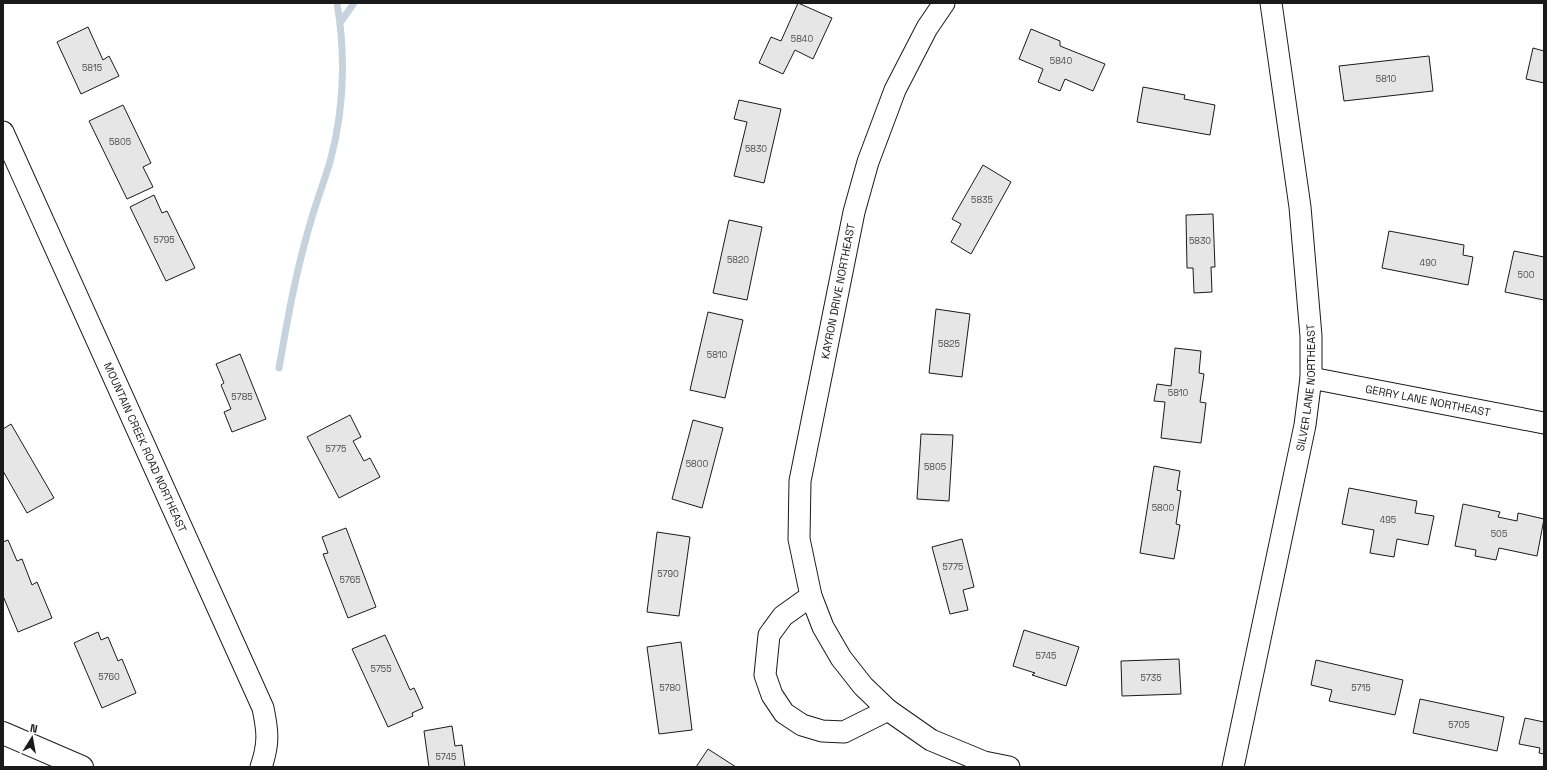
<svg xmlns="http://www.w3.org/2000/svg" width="1547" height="770" font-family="'Space Grotesk',sans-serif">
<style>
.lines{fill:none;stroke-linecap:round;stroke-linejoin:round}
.stream{stroke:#c6d2dc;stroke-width:7}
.building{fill:#e6e6e6;stroke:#1a1a1a}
.minor-casing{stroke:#1a1a1a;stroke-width:23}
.motorway-casing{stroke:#1a1a1a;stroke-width:24}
.minor{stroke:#fff;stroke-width:21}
.motorway{stroke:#fff;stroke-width:22}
.labels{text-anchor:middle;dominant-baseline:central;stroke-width:3;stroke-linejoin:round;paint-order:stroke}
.number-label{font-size:9px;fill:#4d4d4d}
.street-label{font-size:11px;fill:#1a1a1a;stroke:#fff}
</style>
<rect width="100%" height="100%" fill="#fff"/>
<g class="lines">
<!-- stream -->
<path class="stream" d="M340 23 354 3
M279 368C287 322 295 276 308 231 314 208 323 185 330 162 344 110 346 56 337 3"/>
</g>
<!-- building -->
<path class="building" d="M798 3 832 18 813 59 795 50 783 74 759 63 771 37 781 41Z
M88 27 103 60 109 56 119 76 81 94 57 42Z
M1031 29 1060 41V46L1105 64 1093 91 1065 79 1060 91 1038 82 1043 69 1019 59Z
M1533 48 1544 51V83L1526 79Z
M1429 56 1433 91 1344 101 1339 66Z
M1143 87 1185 95 1184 99 1215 105 1210 135 1137 122Z
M739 100 781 109 764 183 734 176 747 122 734 119Z
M123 105 151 163 143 167 153 187 127 199 89 121Z
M983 165 1011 182 971 254 951 242 961 224 952 219Z
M154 195 162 213 167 211 195 268 166 281 130 207Z
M1213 214 1215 267H1211L1212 292 1194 293 1193 268H1187L1186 215Z
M729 220 762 227 747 300 713 293Z
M1389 231 1464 245 1463 255 1473 257 1468 285 1382 268Z
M1514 251 1544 257V300L1505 292Z
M936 309 970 314 962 377 929 373Z
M708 312 743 320 725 398 690 390Z
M1175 348 1201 351 1199 373 1204 374 1200 402 1206 403 1201 443 1161 438 1165 402 1154 401 1157 384 1171 386Z
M240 354 266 419 232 432 224 412 231 409 221 385 224 383 216 364Z
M350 415 361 437 353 441 364 461 370 458 380 477 339 498 307 437Z
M693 420 723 428 702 508 672 499Z
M11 424 54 498 27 513 3 471V429Z
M921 434 953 435 949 501 917 499Z
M1154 466 1180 471 1177 490 1181 491 1176 524 1180 525 1174 559 1140 553Z
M1349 488 1417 501 1415 513 1434 516 1428 545 1397 539 1394 557 1370 553 1374 530 1342 524Z
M1463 504 1500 512 1498 517 1517 521 1518 513 1544 519 1537 556 1499 548 1496 560 1475 556 1476 550 1455 546Z
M346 528 376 607 348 618 323 554 328 553 322 537Z
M657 532 690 537 679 616 647 612Z
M962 539 974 587 963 590 968 610 950 614 932 547Z
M8 540 17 561 22 559 32 585 37 582 52 618 18 632 3 596V542Z
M1024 630 1079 647 1066 686 1032 675 1035 673 1013 666Z
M98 632 101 640 108 637 118 661 122 659 136 693 102 708 74 643Z
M385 635 410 690 414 688 423 708 412 713 413 716 388 727 352 649Z
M681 642 692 730 659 734 647 647Z
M1179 659 1181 694 1122 696 1121 661Z
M1316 660 1403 680 1395 715 1329 701 1332 690 1311 685Z
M1420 699 1504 717 1497 751 1413 733Z
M1525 718 1544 722V754L1539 753 1540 748 1519 744Z
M452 726 455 746 462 745 465 767H429L424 731Z
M708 749 736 767H696Z"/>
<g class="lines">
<!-- minor casing -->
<g class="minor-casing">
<g id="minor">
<path d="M944 3 927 28 895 90 868 162 854 212 800 481 799 539 811 596 823 627 841 658 863 686 888 710 931 740 984 762 1009 767"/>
<path id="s1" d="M3 132 263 708C268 732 269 744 261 767"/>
<path id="s2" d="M1311 378 1544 423"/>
<path d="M811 596 783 616 769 635 765 675 772 695 784 713 802 725 822 731 844 732 888 710"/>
<path id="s3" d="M1233 767 1305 425 1311 378V336L1300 207 1271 3"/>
</g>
</g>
<!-- motorway casing -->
<g class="motorway-casing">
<path id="motorway" d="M3 733 82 767"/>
</g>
<!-- minor -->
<use href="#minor" class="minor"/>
<!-- motorway -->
<use href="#motorway" class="motorway"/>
</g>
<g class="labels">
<!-- number labels -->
<g class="number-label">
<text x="802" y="39">5840</text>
<text x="1061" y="61">5840</text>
<text x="92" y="68">5815</text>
<text x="1386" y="79">5810</text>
<text x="120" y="142">5805</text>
<text x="756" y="149">5830</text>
<text x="982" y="200">5835</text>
<text x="164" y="240">5795</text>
<text x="1200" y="241">5830</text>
<text x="738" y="260">5820</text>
<text x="1428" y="263">490</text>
<text x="1526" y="275">500</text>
<text x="949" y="344">5825</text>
<text x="717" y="355">5810</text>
<text x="1178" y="393">5810</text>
<text x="242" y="397">5785</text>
<text x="336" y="449">5775</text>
<text x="697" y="464">5800</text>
<text x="935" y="467">5805</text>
<text x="1163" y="508">5800</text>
<text x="1388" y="520">495</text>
<text x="1499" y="534">505</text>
<text x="953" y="567">5775</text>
<text x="668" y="574">5790</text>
<text x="350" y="580">5765</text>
<text x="1046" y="656">5745</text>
<text x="381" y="669">5755</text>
<text x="109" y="677">5760</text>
<text x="1151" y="678">5735</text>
<text x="670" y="688">5780</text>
<text x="1361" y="688">5715</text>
<text x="1459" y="725">5705</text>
<text x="446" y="757">5745</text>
</g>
<!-- street labels -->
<g class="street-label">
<text transform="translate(838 291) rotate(-79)">KAYRON DRIVE NORTHEAST</text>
<text stroke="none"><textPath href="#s3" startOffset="387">SILVER LANE NORTHEAST</textPath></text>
<text stroke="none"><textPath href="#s2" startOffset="119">GERRY LANE NORTHEAST</textPath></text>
<text stroke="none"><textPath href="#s1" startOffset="346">MOUNTAIN CREEK ROAD NORTHEAST</textPath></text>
</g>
</g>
<!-- border -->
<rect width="1547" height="770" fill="none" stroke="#1a1a1a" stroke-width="8"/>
<!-- north arrow -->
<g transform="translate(32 738) rotate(11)" stroke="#ffffff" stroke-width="3" paint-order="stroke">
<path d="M0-3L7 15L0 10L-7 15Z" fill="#1a1a1a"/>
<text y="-6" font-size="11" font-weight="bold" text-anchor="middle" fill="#1a1a1a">N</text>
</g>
</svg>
